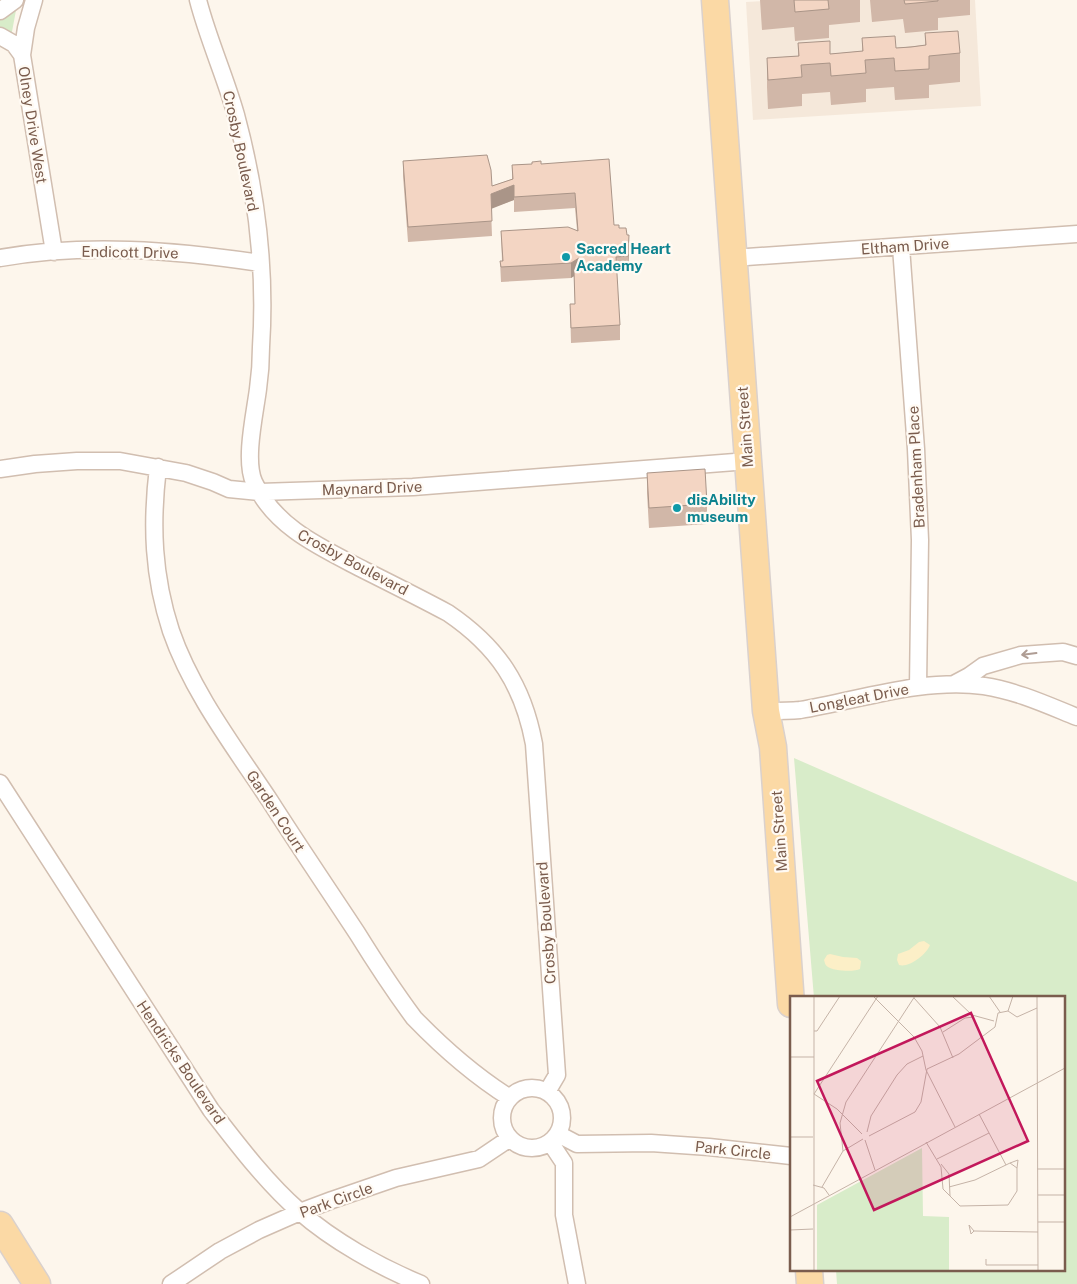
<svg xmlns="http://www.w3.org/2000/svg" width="1077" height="1284" font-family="'Public Sans',sans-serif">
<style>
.residential{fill:#f5e8da}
.green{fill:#d8ecc9}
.sand{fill:#fcefc7}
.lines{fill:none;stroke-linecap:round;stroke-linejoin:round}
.street-casing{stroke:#d1beb0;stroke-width:19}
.primary-casing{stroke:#dad1cd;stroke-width:29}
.street{stroke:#fff;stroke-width:16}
.primary{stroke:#fbd9a5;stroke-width:26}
.wall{fill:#d1b7a8}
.shaded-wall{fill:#aa9588}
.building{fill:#f3d5c3;stroke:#aa9588}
.oneway{stroke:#af9d94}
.culture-dot{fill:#0f9aa8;stroke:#fffaf3;stroke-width:2}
.labels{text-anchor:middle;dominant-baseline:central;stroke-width:4.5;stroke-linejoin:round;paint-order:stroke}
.street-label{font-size:15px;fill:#7a5c4d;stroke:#fffaf3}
.culture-label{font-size:15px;font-weight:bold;fill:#0d838f;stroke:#fffaf3;text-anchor:start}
.inset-road{fill:none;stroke:#c5b3a7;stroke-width:1}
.view{fill:#c2185b;fill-opacity:0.15;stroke:#c2185b;stroke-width:2.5}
.inset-edge{fill:none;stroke:#7a5c4d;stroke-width:2.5}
</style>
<rect width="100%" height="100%" fill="#fdf6ec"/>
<!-- residential -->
<path class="residential" d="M784 0H975L981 106 753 120 746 2Z"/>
<!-- green -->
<path class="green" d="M17 5 11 37 0 30V17Z
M794 758 1077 882V1284H837L836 1270H1063V998H814Z"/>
<!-- sand -->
<path class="sand" d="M924 941 930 945C926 955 909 968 899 965L897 960 898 954 909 950 919 942Z
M830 954 843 957 857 958 861 961 860 969C855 972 833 971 828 967 825 965 825 963 824 960L827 955Z"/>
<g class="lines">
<!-- street casing -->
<g class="street-casing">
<path id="street" d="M34 0 26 28 22 55 54 252
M198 0C208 39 225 76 236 115 256 189 266 270 261 347 261 361 260 375 258 389 255 413 244 460 254 482 275 528 322 548 364 570 392 584 420 598 448 613 498 647 523 685 534 744L557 1075 547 1092
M0 11 15 0
M0 36 14 44 22 55
M901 247 916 449 920 540 918 687
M0 258C86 243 174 250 260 263
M733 258 1077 234
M158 467C151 525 153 576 171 631 192 692 235 748 270 801 298 845 328 889 357 933 375 962 394 991 414 1018 443 1048 475 1076 510 1098
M0 469 35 464 77 461H120L186 473 213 482 229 489 260 492 413 487 748 461
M954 684 969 676 983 666 1021 655 1063 652 1077 656
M766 711C777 711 789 711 800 710 860 700 921 678 984 686 1017 691 1047 705 1077 717
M0 783 211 1110C238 1145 266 1182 299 1211 333 1241 380 1267 421 1284
M502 1118a30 30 0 1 1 60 0a30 30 0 1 1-60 0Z
M558 1134 577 1144 651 1143 709 1147 791 1156
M550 1142 564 1163V1215L577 1284
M171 1284 220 1251 259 1230 300 1212 332 1200 396 1178 479 1159 510 1138"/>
</g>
<!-- primary casing -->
<g class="primary-casing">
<path id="primary" d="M715 0 766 711 773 747 791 1004
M0 1225 37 1284
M809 1270 810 1284"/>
</g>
<!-- street -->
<use href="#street" class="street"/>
<!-- primary -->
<use href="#primary" class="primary"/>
</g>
<!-- wall -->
<path class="wall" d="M760 0H860V22L829 25V38L795 41 794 27 762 30Z
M870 0H970V15L938 18V30L905 33 903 19 872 22Z
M925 33 960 53V82L929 85V98L895 100 894 87 866 89V102L831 105 830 92 802 94V106L768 109 767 87V58L798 56V43L830 54 862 51V38L896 48 925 45Z
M403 161 492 186 512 179V165L541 164 614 225 619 228 627 235 629 250 628 271 616 272 620 325V340L571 343 570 304H575L574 276 571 278 501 282 500 261H502L501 231 577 230 575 208 514 212V200L491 208 492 236 408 242 403 176Z
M647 473 707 504V524L649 528 647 493Z"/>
<!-- shaded-wall -->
<path class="shaded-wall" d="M514 185V200L491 209V194Z
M629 235V250L628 271V256Z
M579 258V273L571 278V263Z"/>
<!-- building -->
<path class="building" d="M794 0H828L829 9 795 12Z
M904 0H938V1L905 4Z
M958 31 960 53 929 56V69L895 71 894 58 865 60 866 73 831 76 830 63 801 65 802 77 768 80 767 58 799 56 798 43 830 41V54L863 51 862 38 895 36 896 48 911 47 926 45 925 33Z
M487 155 491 170 492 186 513 179 512 165 532 164V162L541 161V164L609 159 614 225H619V228H626L627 235H629L628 256 616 257 620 325 571 328 570 304H575L574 272 580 271 579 258 571 263 501 267 500 261H503L501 231 568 227 578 231 575 193 514 197V185L491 194 492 221 408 227 403 161Z
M705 469 707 504 649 508 647 473Z"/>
<!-- one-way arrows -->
<defs><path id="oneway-shaft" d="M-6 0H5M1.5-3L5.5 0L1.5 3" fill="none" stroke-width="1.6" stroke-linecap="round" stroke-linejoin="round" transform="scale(1.25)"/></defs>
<use class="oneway" href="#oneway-shaft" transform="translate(1029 654) rotate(173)"/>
<!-- markers -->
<g class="culture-dot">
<circle cx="566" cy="257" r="5"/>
<circle cx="677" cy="508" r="5"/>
</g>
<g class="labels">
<!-- street labels -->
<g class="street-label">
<text transform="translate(33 125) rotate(81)">Olney Drive West</text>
<text transform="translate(241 151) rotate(78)">Crosby Boulevard</text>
<text transform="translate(905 246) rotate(-4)">Eltham Drive</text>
<text transform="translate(130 252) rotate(1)">Endicott Drive</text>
<text transform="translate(745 427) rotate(-94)">Main Street</text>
<text transform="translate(916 467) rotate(-93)">Bradenham Place</text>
<text transform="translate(372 488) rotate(-2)">Maynard Drive</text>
<text transform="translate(353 562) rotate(28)">Crosby Boulevard</text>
<text transform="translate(859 698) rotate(-11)">Longleat Drive</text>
<text transform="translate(276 811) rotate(57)">Garden Court</text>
<text transform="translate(779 831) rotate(-94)">Main Street</text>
<text transform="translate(546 923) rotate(-94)">Crosby Boulevard</text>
<text transform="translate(181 1062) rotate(56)">Hendricks Boulevard</text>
<text transform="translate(733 1150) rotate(6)">Park Circle</text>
<text transform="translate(336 1200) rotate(-20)">Park Circle</text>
</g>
<!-- culture labels -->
<g class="culture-label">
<text x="576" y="248">Sacred Heart<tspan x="576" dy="17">Academy</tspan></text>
<text x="687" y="499">disAbility<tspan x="687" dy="17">museum</tspan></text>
</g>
</g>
<!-- overview -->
<g transform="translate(790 996)">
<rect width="275" height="275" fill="#fdf6ec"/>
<path d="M132 152 133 220 159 221V275H27V209Z" fill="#d8ecc9"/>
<path class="inset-road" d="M83 0 124 41 132 55 136 74 165 131M162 0 182 19 204 25M199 0 210 16M247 0 248 275M124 2 150 31 163 62M218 15 223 0M24 35H27L50 0M153 36 175 22 184 21M0 61H24M0 63V0M24 98 47 113 72 138M24 98 88 0M189 118 216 169M77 136 81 120 107 79 117 68 133 60M79 140 125 116 131 106 137 73 169 58 205 31 208 17 218 15 227 21 247 12M0 141H23M75 144 85 174M136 146 151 171 153 193 170 210 218 209 227 195V172L220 167 185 184 159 191M53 155 50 127 56 106 125 0M147 163 199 137M220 167 228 164 227 172M151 168 159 178 160 200M247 173H275M23 189 34 192 39 199M32 191 53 155 73 143M248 199H275M0 221 275 72M248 226H275M0 234 23 233M184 235 179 229 181 238 184 235 248 236M196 263V269H248M24 275V0"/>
<path class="view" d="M181 17 238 145 84 214 27 85Z"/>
<rect width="275" height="275" class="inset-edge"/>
</g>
</svg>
